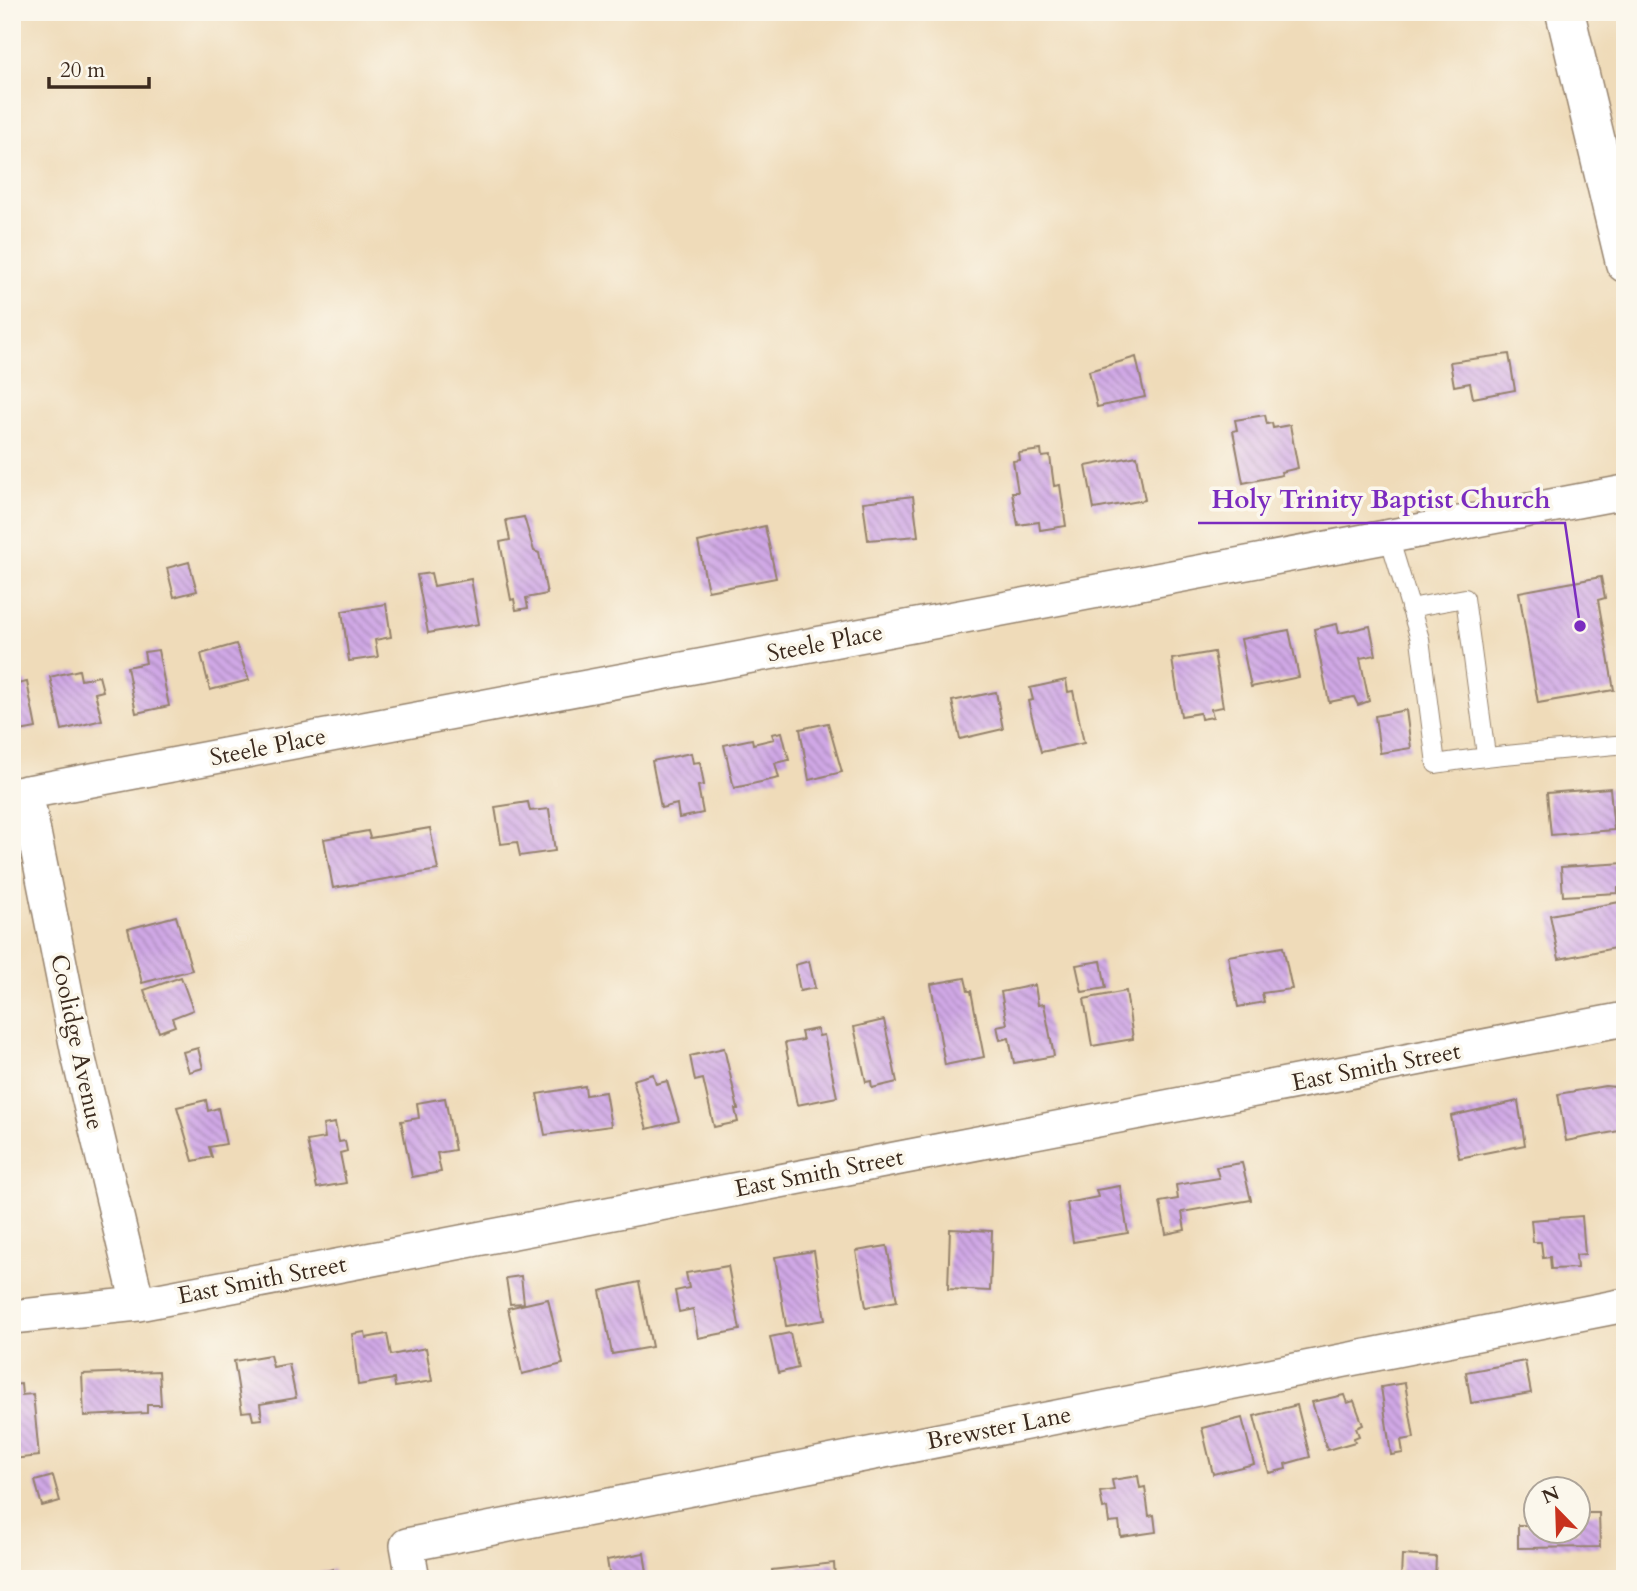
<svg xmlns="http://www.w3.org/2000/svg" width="1637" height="1591" font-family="Cardo,serif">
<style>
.building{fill:url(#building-back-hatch)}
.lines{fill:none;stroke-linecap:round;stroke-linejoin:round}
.service-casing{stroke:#95826c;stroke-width:20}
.minor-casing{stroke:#95826c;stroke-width:36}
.tertiary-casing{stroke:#95826c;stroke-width:41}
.service{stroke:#fff;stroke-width:18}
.minor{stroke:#fff;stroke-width:33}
.tertiary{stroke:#fff;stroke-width:38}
.labels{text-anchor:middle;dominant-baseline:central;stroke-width:7;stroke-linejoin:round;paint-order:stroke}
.street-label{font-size:24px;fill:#3b2a1e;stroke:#fbf7ec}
.leader{fill:none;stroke:#7b2cbf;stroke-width:2.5}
.callout-dot{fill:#7b2cbf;stroke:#fbf7ec;stroke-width:2.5}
.callout-label{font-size:26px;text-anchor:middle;font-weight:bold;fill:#7b2cbf;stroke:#fbf7ec;stroke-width:7;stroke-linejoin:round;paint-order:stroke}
</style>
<defs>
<pattern id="building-back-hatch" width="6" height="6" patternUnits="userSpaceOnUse" patternTransform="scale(1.75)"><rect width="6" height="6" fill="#d0a8e6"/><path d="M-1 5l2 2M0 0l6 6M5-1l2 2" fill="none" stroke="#aa89ba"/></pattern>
</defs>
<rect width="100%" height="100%" fill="#fbf7ec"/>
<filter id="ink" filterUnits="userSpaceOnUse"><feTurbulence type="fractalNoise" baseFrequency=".0143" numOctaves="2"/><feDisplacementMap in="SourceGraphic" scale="14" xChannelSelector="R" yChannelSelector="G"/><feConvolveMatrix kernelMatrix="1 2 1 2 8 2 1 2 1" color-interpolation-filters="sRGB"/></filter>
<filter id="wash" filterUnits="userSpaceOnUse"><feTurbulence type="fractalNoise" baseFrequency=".00686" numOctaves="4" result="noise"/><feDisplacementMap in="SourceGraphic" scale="28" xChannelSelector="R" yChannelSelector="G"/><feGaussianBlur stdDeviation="1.57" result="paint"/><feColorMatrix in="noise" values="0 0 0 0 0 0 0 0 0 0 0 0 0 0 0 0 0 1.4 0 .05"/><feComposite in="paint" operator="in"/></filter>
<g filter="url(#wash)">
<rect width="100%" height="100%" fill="#efdbb9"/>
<g id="blocks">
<!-- building -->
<path class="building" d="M1509 354 1515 390 1473 398 1470 383 1454 386 1450 362Z
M1136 357 1145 397 1097 407 1089 371Z
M1265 415 1267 424 1272 423 1273 428 1290 425 1298 468 1281 472 1282 475 1243 483 1233 431 1237 430 1235 420Z
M1041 450 1042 457 1050 456 1054 486 1060 485 1066 526 1040 530 1039 522 1018 525 1012 492H1018L1013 461 1020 460 1019 453Z
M1137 456 1145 500 1094 509 1086 466Z
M913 496 918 536 868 540 863 502Z
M524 517 534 551 539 553 547 594 526 598 528 608 516 610 514 599 511 600 500 542 510 540 506 520Z
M765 526 776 578 708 591 698 542Z
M189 562 197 591 174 597 167 568Z
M431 573 434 586 471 579 479 624 428 633 417 575Z
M1601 577 1605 598 1598 600 1614 690 1538 703 1519 592Z
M386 604 391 637 375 640 378 657 349 661 342 611Z
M1337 624 1339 633 1370 626 1376 655 1360 658 1369 701 1358 705 1354 697 1329 702 1314 629Z
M1289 630 1299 677 1251 687 1241 639Z
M236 644 249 680 210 690 201 654Z
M158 650 169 706 136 713 127 667 146 663 144 652Z
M1214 652 1223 707 1211 709 1213 717 1201 719 1200 713 1181 716 1172 659Z
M79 670 81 680 99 676 103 691 95 693 102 720 62 730 50 677Z
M1066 680 1068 692 1073 691 1084 743 1041 752 1028 701 1033 700 1030 688Z
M27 682 36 728 20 731 21 737 12 739V685Z
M996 692 1003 729 960 739 952 701Z
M1406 710 1411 748 1380 753 1375 716Z
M828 723 842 772 809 780 800 729Z
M782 732 789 760 775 763 779 778 734 788 724 745 752 739 753 744 774 739 772 734Z
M691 753 693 763 700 762 704 785 698 786 703 813 679 818 677 804 661 808 652 761Z
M1610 788 1614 830 1551 835 1547 793Z
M528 802 530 811 549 809 555 851 520 856 517 842 501 844 495 807Z
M430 828 438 870 333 888 324 839 368 831 370 838Z
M1625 863V888H1618V893L1563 896 1561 867Z
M1625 901V946L1559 959 1550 915Z
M176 916 192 970 142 983 128 929Z
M1283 947 1292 989 1262 993 1264 1002 1238 1007 1228 956Z
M809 961 815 988 800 991 795 965Z
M1101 961 1106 988 1082 992 1076 965Z
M181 977 193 1010 172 1018 175 1026 159 1032 144 990Z
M965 978 968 991H971L984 1057 945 1065 931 984Z
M1035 985 1038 1005 1044 1004 1054 1056 1014 1063 1009 1038 1000 1040 997 1026 1007 1024 1001 992Z
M1126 991 1133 1039 1092 1046 1084 999Z
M884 1020 897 1082 872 1088 871 1081 866 1082 854 1027Z
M817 1029 819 1036 824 1035 837 1097 797 1105 785 1043 803 1040 801 1032Z
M198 1048 203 1068 189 1072 183 1052Z
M724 1048 738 1109H735L738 1122 714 1127 703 1079 695 1081 690 1056Z
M653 1074 656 1084 667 1081 679 1121 647 1129 633 1080Z
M585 1086 586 1095 605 1092 611 1126 545 1135 537 1094Z
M1605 1086 1615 1087 1622 1126 1618 1127 1619 1131 1566 1141 1558 1094Z
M445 1098 455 1150 437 1153 441 1172 412 1177 401 1121 419 1118 417 1103Z
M206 1100 208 1111 218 1108 226 1144 209 1147 212 1157 193 1161 177 1107Z
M1518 1101 1525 1145 1459 1158 1451 1116Z
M335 1123 339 1142 345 1141 347 1151 340 1153 346 1183 317 1188 307 1141 325 1138 323 1125Z
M1242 1163 1251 1200 1182 1212 1185 1230 1166 1234 1160 1202 1178 1199 1176 1185 1219 1178 1216 1167Z
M1120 1186 1128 1233 1073 1242 1067 1203 1098 1197 1096 1190Z
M1582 1216 1585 1254 1576 1255 1577 1268 1551 1269 1550 1257 1543 1258 1541 1242H1533L1531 1220Z
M950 1229 992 1231 990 1291 948 1289Z
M887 1246 897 1301 866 1307 856 1251Z
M814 1251 825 1320 786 1326 775 1257Z
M728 1266 740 1330 698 1338 693 1309 679 1312 675 1291 689 1288 686 1273Z
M521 1276 524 1303 510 1304 506 1278Z
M639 1282 652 1347 612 1354 600 1291Z
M548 1299 563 1364 522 1374 508 1308Z
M365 1332 366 1338 387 1334 391 1355 426 1348 432 1381 395 1387 394 1379 358 1385 352 1334Z
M790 1333 798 1368 778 1373 770 1337Z
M270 1355 273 1367 289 1364 296 1398 260 1404 262 1419 253 1420 251 1411 242 1412 234 1361Z
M1525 1361 1531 1393 1471 1403 1466 1372Z
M159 1371 161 1405H147V1413L84 1416 82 1374Z
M1405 1383 1414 1438 1401 1440 1403 1453 1391 1455 1381 1387Z
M21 1384 22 1395 33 1394 39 1456 13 1459 12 1385Z
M1344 1395 1347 1403 1354 1401 1363 1425 1356 1428 1359 1436 1354 1438 1355 1442 1327 1450 1312 1402Z
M1297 1405 1310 1457 1285 1464 1286 1469 1269 1473 1254 1416Z
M1242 1418 1254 1464 1213 1474 1202 1428Z
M53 1476 60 1501 42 1506 35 1481Z
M1138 1476 1140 1488 1145 1487 1149 1516 1154 1515 1156 1532 1121 1537 1119 1522 1109 1523 1107 1508 1103 1509 1100 1492 1114 1490 1112 1480Z
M1578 1513H1599L1600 1547 1518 1548V1525H1536V1532H1578Z
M644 1553 648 1579H610L607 1560Z
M1402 1555 1436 1557 1435 1579H1401Z
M834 1563 835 1579H773L772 1570Z
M333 1569 335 1579H300V1578Z"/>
</g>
</g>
<g filter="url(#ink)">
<use href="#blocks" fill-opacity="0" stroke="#95826c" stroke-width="2"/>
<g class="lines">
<!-- service casing -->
<g class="service-casing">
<path id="service" d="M1389 537 1420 639 1436 764C1498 753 1562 751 1625 744
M1410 608 1465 598 1486 755"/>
</g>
<!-- minor casing -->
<g class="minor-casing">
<path id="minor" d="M26 792 79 1059 138 1304
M12 795 1625 492
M12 1317 138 1304 1625 1019
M413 1579 407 1545 1625 1305"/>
</g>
<!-- tertiary casing -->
<g class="tertiary-casing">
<path id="tertiary" d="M1565 12 1625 263"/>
</g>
<!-- service -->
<use href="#service" class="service"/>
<!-- minor -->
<use href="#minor" class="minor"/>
<!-- tertiary -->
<use href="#tertiary" class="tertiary"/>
</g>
</g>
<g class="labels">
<!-- street labels -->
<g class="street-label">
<text transform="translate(825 643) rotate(-11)">Steele Place</text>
<text transform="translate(268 747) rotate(-11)">Steele Place</text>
<text transform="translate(77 1042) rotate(78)">Coolidge Avenue</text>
<text transform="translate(1376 1067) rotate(-11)">East Smith Street</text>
<text transform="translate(819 1173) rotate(-11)">East Smith Street</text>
<text transform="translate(262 1280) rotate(-11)">East Smith Street</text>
<text transform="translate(999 1428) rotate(-11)">Brewster Lane</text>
</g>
</g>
<!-- callouts -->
<path class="leader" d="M1580 626L1565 523H1198"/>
<circle class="callout-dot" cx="1580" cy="626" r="7"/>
<g class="callout-label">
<text x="1381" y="508">Holy Trinity Baptist Church</text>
</g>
<!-- margin -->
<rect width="1637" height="1591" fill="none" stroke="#fbf7ec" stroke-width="42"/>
<!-- north arrow -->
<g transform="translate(1557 1510) rotate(337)"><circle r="33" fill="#fbf7ec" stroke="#aea59a" stroke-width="2"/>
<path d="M0-5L12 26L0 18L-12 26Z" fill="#c8321e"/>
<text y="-10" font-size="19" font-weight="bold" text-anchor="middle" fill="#3b2a1e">N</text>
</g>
<!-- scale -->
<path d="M49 77v10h100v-10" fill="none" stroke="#3b2a1e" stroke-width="3.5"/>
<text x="60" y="77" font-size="21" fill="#3b2a1e" stroke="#fbf7ec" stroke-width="5" paint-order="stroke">20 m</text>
</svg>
